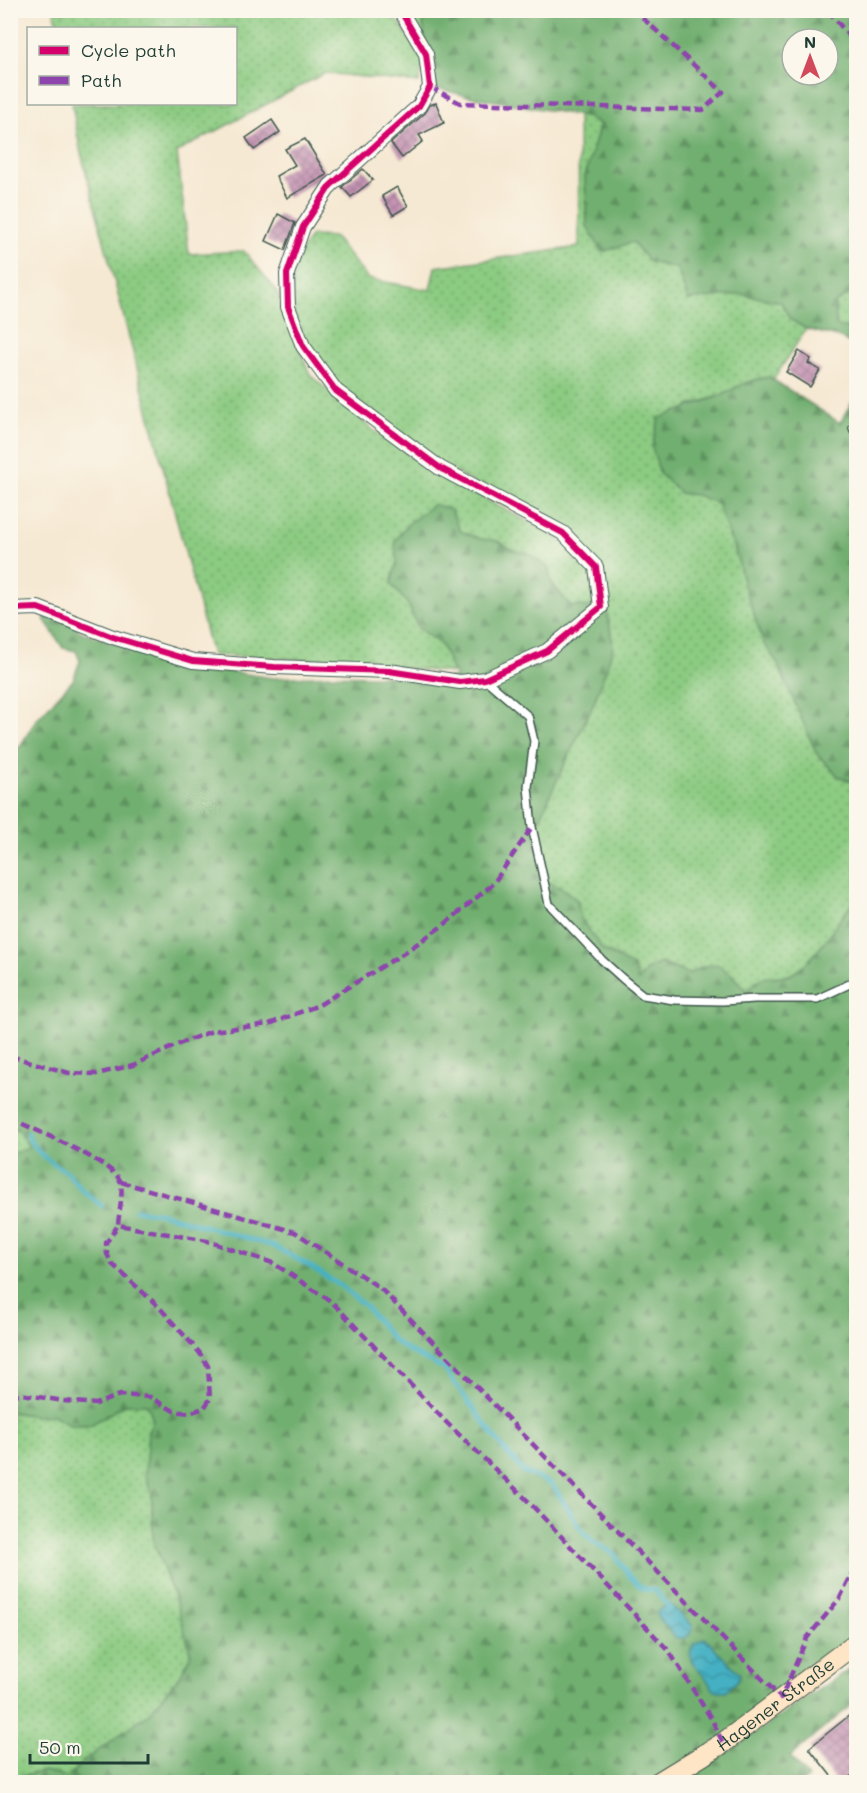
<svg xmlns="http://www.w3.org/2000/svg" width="867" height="1793" font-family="Mali,sans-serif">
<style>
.grass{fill:url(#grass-dots);stroke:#56845b;stroke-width:1.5}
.forest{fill:url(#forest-firs);stroke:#487652;stroke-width:1.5;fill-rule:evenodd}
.water{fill:url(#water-waves);stroke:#32767c;stroke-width:1.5}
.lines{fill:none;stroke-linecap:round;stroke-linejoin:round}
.stream{stroke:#44b0c3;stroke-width:4.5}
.building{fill:url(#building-cross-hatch)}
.lane-casing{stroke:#3f574c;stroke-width:10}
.street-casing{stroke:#3f574c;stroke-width:16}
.secondary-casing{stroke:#3f574c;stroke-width:22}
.lane{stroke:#fff;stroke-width:7}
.street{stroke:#fff;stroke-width:14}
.secondary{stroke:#fde5c5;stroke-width:20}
.quiet{stroke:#8e44ad;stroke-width:4.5;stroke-dasharray:9 4.5;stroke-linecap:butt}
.cycleway-casing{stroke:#fbf7ec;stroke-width:10}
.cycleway{stroke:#d6006c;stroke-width:6}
.labels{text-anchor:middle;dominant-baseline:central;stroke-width:6;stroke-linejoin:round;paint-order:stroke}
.street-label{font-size:18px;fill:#1f3d34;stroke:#fbf7ec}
</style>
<defs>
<pattern id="grass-dots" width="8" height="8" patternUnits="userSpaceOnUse" patternTransform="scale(1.5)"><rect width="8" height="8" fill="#8ccb82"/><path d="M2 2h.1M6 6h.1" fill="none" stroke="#72a66b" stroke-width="1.8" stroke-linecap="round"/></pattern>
<pattern id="forest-firs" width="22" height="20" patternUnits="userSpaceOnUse" patternTransform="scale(1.5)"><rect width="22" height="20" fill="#71af70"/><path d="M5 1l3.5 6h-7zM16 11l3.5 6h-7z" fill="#5c905d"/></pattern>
<pattern id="water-waves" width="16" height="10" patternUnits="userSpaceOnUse" patternTransform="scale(1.5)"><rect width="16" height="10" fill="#44b0c3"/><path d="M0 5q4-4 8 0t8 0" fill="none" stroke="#38909f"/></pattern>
<pattern id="building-cross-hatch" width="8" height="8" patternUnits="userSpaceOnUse" patternTransform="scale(1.5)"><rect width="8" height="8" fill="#c594b4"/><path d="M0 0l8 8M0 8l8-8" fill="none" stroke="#9f7a93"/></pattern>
</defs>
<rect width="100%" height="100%" fill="#fbf7ec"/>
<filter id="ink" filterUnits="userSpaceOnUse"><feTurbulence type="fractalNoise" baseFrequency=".0167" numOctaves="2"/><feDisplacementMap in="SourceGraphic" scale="12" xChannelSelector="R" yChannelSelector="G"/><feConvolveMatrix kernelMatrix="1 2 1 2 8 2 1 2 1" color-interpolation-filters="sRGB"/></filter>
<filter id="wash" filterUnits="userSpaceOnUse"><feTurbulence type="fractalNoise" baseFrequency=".008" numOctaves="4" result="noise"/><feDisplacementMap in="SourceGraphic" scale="24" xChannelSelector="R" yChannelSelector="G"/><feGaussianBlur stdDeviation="1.35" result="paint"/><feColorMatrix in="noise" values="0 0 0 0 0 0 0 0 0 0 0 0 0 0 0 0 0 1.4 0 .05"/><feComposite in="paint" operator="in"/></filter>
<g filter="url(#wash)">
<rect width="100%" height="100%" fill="#f6e9d3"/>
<!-- grass -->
<path class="grass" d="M54 11H389L400 24 424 60 419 83 325 73 177 152 189 254 244 251 276 290 310 375 372 429 441 476 558 537 592 572 594 607 571 606 527 553 512 550 498 541 480 539 460 531 451 510 395 541 397 562 391 584 408 604 418 628 441 645 454 673 351 662 212 655 80 149 72 104H236V28H58Z
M402 11H434L423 22 426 50Z
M578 116 587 117 600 125 585 177 587 226 633 242 649 262 677 268 688 300 741 294 781 302 790 319 806 329 774 379C759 372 734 391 720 396 709 399 698 403 688 406L680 493 697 495 717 502 737 556 744 585 764 644 777 662 817 754 839 777 856 783V900C834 923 821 956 792 974 783 979 769 974 760 979 755 982 751 988 746 991L731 974 702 967 689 974 660 963 647 970 638 981 617 956 603 950 589 933 581 919 577 900 543 880 535 831 551 793 594 703 613 647 610 626 601 610 597 567 563 532 442 465 339 387 306 344 291 307 293 263 311 236 334 237 368 279 430 290 435 267 579 247Z
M854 291 856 292V329L836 327 835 302Z
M10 1129H17L30 1147 11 1154Z
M126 1404H148L153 1420 148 1433 145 1475 152 1494V1523L164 1571 184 1624 191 1654 182 1673 149 1713 85 1760 68 1777 44 1771 21 1777 18 1782H11L10 1667 15 1664 10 1650 11 1412 36 1416 54 1415 70 1425H90Z"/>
<!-- forest -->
<path class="forest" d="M434 10 856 11V292L854 291 835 303 836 326 856 329V346L838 337 806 329 790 319 781 302 741 294 688 300 677 268 649 262 633 242 602 252 587 226 585 177 600 124 587 117 472 97 430 87 423 22ZM792 39H828V75H792Z
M769 377 840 423 856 394V783L839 777 817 754 777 662 764 644 744 585 737 556 717 503 697 495 680 493 660 474 652 447 659 418 722 395 747 382Z
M434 504 451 510 460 531 480 539 498 541 512 550 527 553 548 567 552 585 571 606 594 607 607 611 613 647 608 664 594 702 551 793 535 831 543 880 563 889 577 900 581 919 603 950 634 967 638 981 647 970 660 963 689 974 702 967 717 964 731 974 746 991C751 988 756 982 761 979 770 974 784 979 792 974 821 956 834 923 856 900V1110L853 1114 856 1118V1643L659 1782H18L21 1777 44 1771 68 1777 85 1760 149 1713 182 1673 191 1654 174 1595 153 1541 152 1494 145 1475 148 1433 153 1420 148 1404H126L90 1425H70L54 1415 36 1416 11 1412V1154L29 1147 17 1129H10V741L19 748 36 720 73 680 80 661 76 651 63 648 44 619 57 608 69 610 79 631 173 663 273 678 329 675 456 678 441 645 418 628 408 604 391 584 397 562 395 541 408 524Z
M856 1664V1701L790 1757 808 1778 803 1782H684Z"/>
<!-- water -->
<path class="water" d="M669 1603 693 1626 692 1632 685 1638H676L658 1617 657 1612Z
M705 1638 740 1674 738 1680 726 1691H715L691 1660 690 1654 694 1644Z"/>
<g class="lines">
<!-- stream -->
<path class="stream" d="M27 1133 30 1141 44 1157 68 1173 81 1189 102 1206
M135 1210 160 1213 273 1246 308 1265 342 1287 365 1306 394 1341 407 1350 444 1369 502 1447 524 1472 552 1484 578 1525 591 1540 614 1554 630 1577 641 1587 645 1589 656 1591 666 1604"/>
</g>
<g id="blocks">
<!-- building -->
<path class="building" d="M436 103 444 123 419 135 423 141 402 158 391 143 425 113 430 105Z
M272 120 280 132 254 150 246 138Z
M305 139 327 175 287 198 276 176 295 165 285 149Z
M363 169 373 180 351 197 342 187Z
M397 187 408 206 393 215 382 196Z
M278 214 295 223 285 250 266 241Z
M799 351 811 359 808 363 820 370 810 387 786 372Z
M856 1710V1772L843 1782H836L809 1748Z"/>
</g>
</g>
<g filter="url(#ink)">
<use href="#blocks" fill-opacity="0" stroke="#3f574c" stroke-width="1.5"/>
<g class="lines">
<!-- lane casing -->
<g class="lane-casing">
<path id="lane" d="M853 428 856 434
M485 679 528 716 534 741 528 787 532 827 549 904 602 960 623 979 643 995 674 1000 722 1001 755 999H817L856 981"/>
</g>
<!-- street casing -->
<g class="street-casing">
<path id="street" d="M10 609 38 608 113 637 193 661 274 667 389 671 460 682 485 679 547 651 601 607 596 567 563 533 440 468 336 391 303 346 288 307 287 274 303 227 330 186 419 106 430 87 426 54 400 10"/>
</g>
<!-- secondary casing -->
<g class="secondary-casing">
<g id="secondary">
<path id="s1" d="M659 1782 723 1743 856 1643"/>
</g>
</g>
<!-- lane -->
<use href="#lane" class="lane"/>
<!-- street -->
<use href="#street" class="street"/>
<!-- secondary -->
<use href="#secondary" class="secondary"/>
<!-- quiet -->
<path class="quiet" d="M828 10 856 45
M430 87 460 103 703 110 723 92 634 10
M10 1056 69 1073 97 1074 133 1065 186 1041 212 1031 269 1024 319 1005 404 953 445 924 493 884 532 827
M10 1118C30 1128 118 1164 121 1183 123 1196 119 1212 118 1225L207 1241 273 1263 332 1302 447 1423 526 1499 669 1651 712 1720 723 1743
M121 1182 295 1232 380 1288 781 1698 807 1638 840 1598 856 1566
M10 1395 21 1394 63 1401 96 1404 120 1395 150 1397 174 1411 189 1413 204 1408 210 1399 208 1366 199 1352 159 1307 112 1264 107 1254 106 1243 118 1225"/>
<!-- cycleway casing -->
<g class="cycleway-casing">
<path id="cycleway" d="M10 609 38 608 113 637 193 661 274 667 389 671 460 682 485 679 547 651 601 607 596 567 563 533 440 468 336 391 303 346 288 307 287 274 303 227 330 186 419 106 430 87 426 54 400 10"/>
</g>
<!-- cycleway -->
<use href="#cycleway" class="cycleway"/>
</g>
</g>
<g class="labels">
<!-- street labels -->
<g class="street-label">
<text stroke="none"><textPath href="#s1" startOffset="140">Hagener Straße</textPath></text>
</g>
</g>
<!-- margin -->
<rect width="867" height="1793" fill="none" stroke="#fbf7ec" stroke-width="36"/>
<!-- legend -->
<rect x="27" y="27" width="210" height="78" fill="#fbf7ec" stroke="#a3ada2" stroke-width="1.5"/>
<rect x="39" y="46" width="30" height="9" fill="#d6006c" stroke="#a3ada2" stroke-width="1.5"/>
<text x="81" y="57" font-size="18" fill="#1f3d34">Cycle path</text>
<rect x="39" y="76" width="30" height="9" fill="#8e44ad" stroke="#a3ada2" stroke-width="1.5"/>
<text x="81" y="87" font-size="18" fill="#1f3d34">Path</text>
<!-- north arrow -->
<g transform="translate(810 57)"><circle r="28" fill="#fbf7ec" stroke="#a3ada2" stroke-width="1.5"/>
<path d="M0-4.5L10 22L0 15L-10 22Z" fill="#d1495b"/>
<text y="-9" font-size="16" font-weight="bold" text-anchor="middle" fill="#1f3d34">N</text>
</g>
<!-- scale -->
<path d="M30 1754v9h118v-9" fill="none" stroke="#1f3d34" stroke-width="3"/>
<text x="39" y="1754" font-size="18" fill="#1f3d34" stroke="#fbf7ec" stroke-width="4.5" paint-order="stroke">50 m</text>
</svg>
